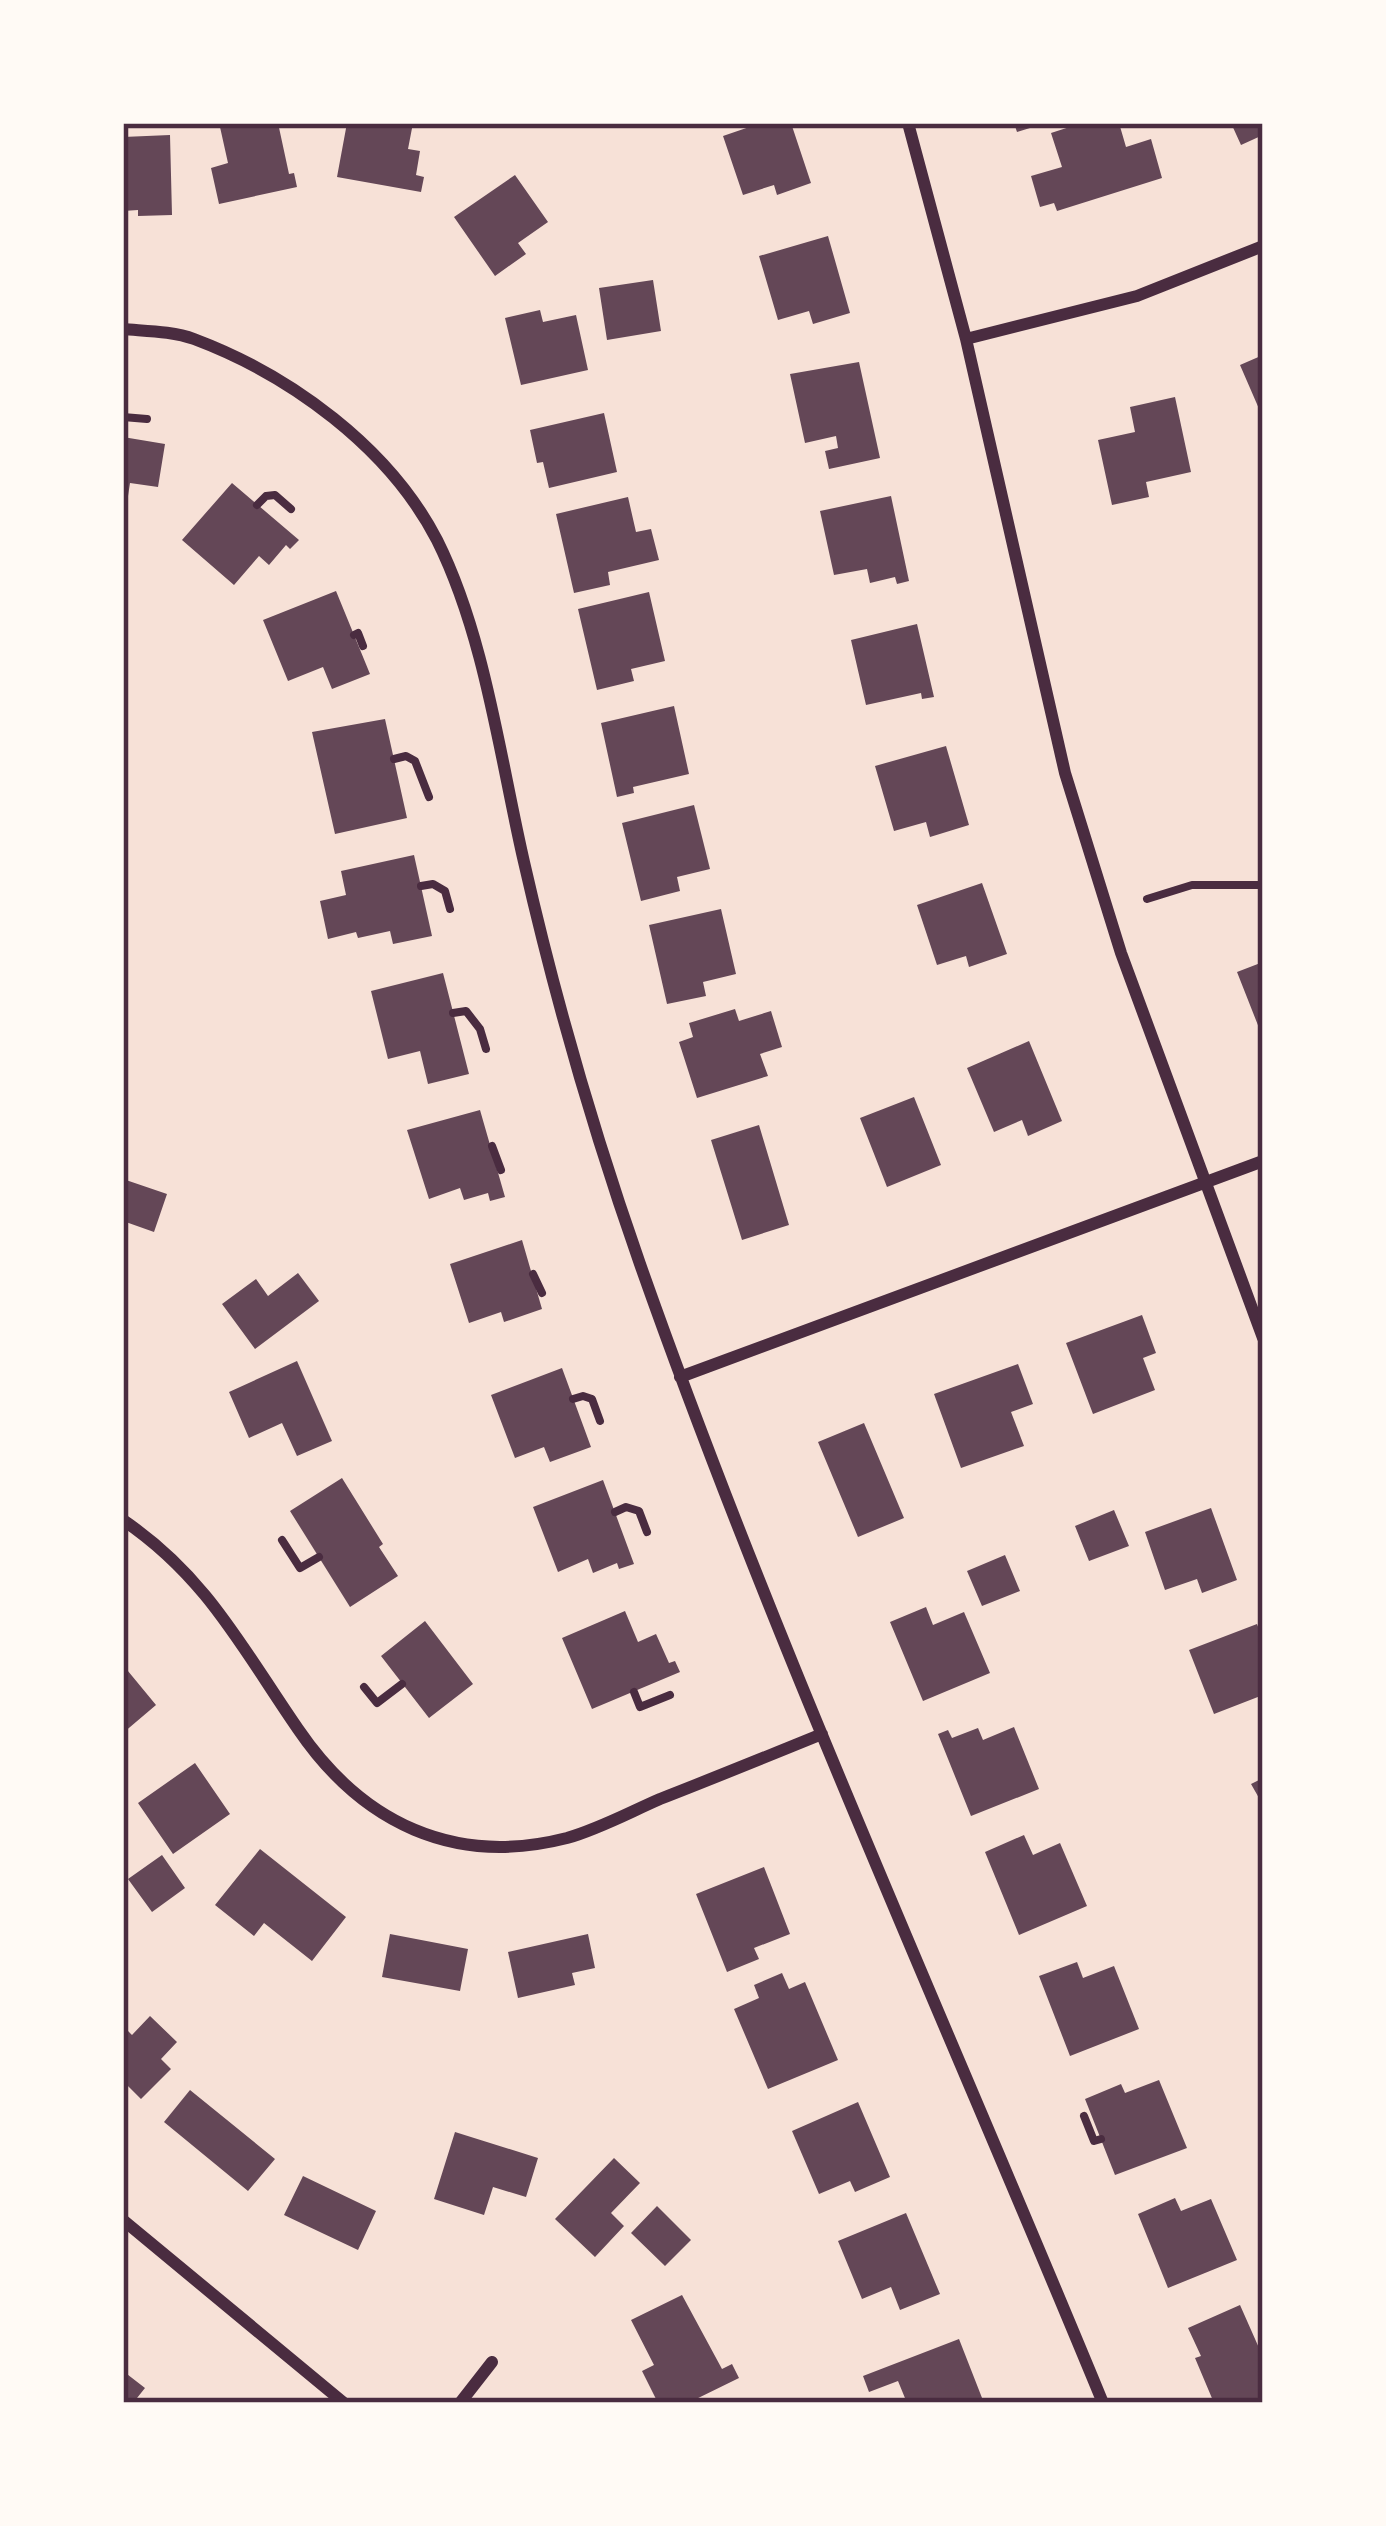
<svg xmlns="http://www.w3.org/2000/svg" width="1386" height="2526" font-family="'Golos Text',sans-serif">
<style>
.building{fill:#644757}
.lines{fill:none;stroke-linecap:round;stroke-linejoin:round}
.path{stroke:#4a2c40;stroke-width:8}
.minor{stroke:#4a2c40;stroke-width:12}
.neatline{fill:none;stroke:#4a2c40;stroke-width:4.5}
</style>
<rect width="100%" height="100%" fill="#f7e1d7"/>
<!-- building -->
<path class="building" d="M238 123H278L289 174 294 173 297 187 219 204 211 168 228 163 220 127Z
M347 123H413L408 149 420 151 416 175 424 177 421 192 337 177Z
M761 123H791L811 183 777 195 774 185 743 195 723 136Z
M1014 123H1042L1043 124 1017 132Z
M1082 123H1119L1126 147 1151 139 1162 178 1057 211 1054 203 1040 207 1031 176 1062 167 1051 133Z
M1231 123H1263V135L1241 145Z
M170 135 172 215 138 216V210L123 211V137Z
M515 175 548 222 518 243 526 254 495 276 454 217Z
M828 236 850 313 813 324 809 311 778 320 759 256Z
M653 280 661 331 607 340 599 288Z
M540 310 543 322 576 315 588 370 521 385 505 318Z
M1263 355V418L1240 365Z
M859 362 880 458 829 469 825 451 838 448 836 436 805 443 790 374Z
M1175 397 1191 472 1146 482 1149 497 1112 505 1098 440 1135 432 1130 407Z
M604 413 617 472 549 488 543 462 537 463 530 430Z
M123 437 165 444 158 487 130 483 126 509Z
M232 483 299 540 290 549 286 545 269 565 259 556 234 585 182 540Z
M891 496 909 581 897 584 895 577 870 583 867 569 834 575 820 511Z
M628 497 636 532 651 529 659 560 608 572 610 585 574 593 556 514Z
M336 591 370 674 332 689 323 667 288 681 263 620Z
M649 592 665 661 631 669 634 681 597 690 578 609Z
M917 624 934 697 922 699 921 693 866 705 851 640Z
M674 706 689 774 633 787 634 793 617 797 601 723Z
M385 719 407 818 335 834 312 732Z
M946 746 969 825 930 837 926 822 894 831 875 766Z
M694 805 710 869 677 877 680 891 641 901 622 823Z
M414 855 432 936 393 944 390 931 358 938 356 932 328 939 320 901 346 895 341 871Z
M982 883 1007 954 969 967 966 956 937 965 917 905Z
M721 909 736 974 703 982 706 996 667 1004 649 925Z
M1263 962V1038L1237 972Z
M443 973 469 1074 428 1084 420 1051 388 1059 371 991Z
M735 1009 739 1021 771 1011 782 1047 760 1054 768 1076 697 1098 679 1042 693 1037 689 1023Z
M1029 1041 1062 1121 1028 1136 1022 1120 994 1132 967 1068Z
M914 1097 941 1165 887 1187 860 1118Z
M480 1110 505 1197 490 1201 488 1193 464 1200 460 1188 429 1199 407 1130Z
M759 1125 789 1225 742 1240 711 1140Z
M123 1179 167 1194 154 1232 123 1221Z
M522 1240 542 1309 504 1322 501 1312 469 1323 450 1264Z
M298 1273 319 1301 255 1349 222 1304 256 1279 268 1296Z
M1142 1315 1156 1353 1143 1358 1155 1390 1093 1414 1066 1343Z
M297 1361 332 1441 297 1456 282 1423 249 1438 229 1392Z
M1018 1364 1033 1404 1011 1412 1024 1446 961 1468 934 1394Z
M562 1368 591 1447 550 1462 544 1447 515 1458 491 1395Z
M864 1423 904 1518 858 1537 818 1442Z
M342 1478 383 1544 379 1547 398 1576 350 1607 290 1511Z
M603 1480 634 1564 619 1569 617 1563 593 1573 588 1559 558 1572 533 1507Z
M1211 1508 1237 1580 1202 1593 1197 1579 1165 1590 1145 1532Z
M1114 1510 1129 1546 1089 1561 1075 1526Z
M1005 1555 1020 1591 982 1606 967 1571Z
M926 1607 933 1625 964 1612 990 1673 923 1701 890 1622Z
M625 1611 638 1642 656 1634 669 1663 675 1661 680 1672 592 1709 562 1638Z
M425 1621 473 1684 429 1718 381 1656Z
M1257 1624 1263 1640V1695L1214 1714 1189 1650Z
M123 1665 156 1705 123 1733Z
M1014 1727 1039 1789 971 1816 938 1734 948 1730 952 1738 978 1728 983 1740Z
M195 1763 230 1814 173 1854 138 1803Z
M1263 1778V1805L1251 1784Z
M1024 1835 1033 1855 1060 1843 1087 1906 1019 1935 985 1852Z
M260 1849 346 1917 312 1961 264 1923 254 1936 215 1905Z
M162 1855 185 1888 152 1912 128 1879Z
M764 1867 790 1934 754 1948 759 1959 727 1972 696 1894Z
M390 1934 468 1949 460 1991 382 1977Z
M588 1934 595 1968 572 1973 575 1985 518 1998 508 1952Z
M1077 1962 1083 1978 1114 1966 1139 2029 1070 2056 1039 1976Z
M782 1973 789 1989 805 1982 838 2060 768 2089 734 2009 759 1998 754 1985Z
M150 2016 177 2042 161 2059 171 2069 141 2099 127 2085 123 2090V2026L132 2035Z
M1159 2080 1187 2148 1115 2175 1085 2099 1121 2084 1125 2093Z
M190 2090 275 2159 248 2191 164 2122Z
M858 2102 890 2177 855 2192 850 2181 819 2194 792 2131Z
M455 2132 538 2158 526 2197 493 2187 484 2215 434 2199Z
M614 2158 640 2183 611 2213 624 2226 595 2257 555 2219Z
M303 2176 376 2211 358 2250 284 2215Z
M1175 2198 1181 2211 1211 2199 1237 2260 1168 2288 1138 2214Z
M657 2206 691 2240 665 2266 631 2233Z
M906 2213 940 2294 900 2310 891 2287 862 2299 838 2241Z
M682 2295 722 2369 732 2364 739 2378 688 2403H658L642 2371 654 2365 631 2320Z
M1240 2305 1263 2357V2403H1214L1195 2358 1201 2356 1188 2328Z
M959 2339 984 2403H907L898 2381 869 2392 863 2376Z
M123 2371 145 2388 133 2403H123Z"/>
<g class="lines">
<!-- path -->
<path class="path" d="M123 417 147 419
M257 505 266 496 275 495 291 509
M354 635 358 633 363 646
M394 759 406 756 415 761 429 797
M421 886 433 884 445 891 450 909
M1147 899 1192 885H1263
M453 1013 466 1011 480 1029 486 1049
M492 1146 501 1170
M533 1274 542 1293
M573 1399 583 1396 592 1399 600 1421
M615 1512 626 1507 639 1511 647 1532
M282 1540 300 1568 319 1557
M364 1687 377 1703 402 1684
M634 1692 640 1707 670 1695
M1084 2116 1094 2141 1101 2139"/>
<!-- minor -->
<path class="minor" d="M908 123 966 339 1065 773 1121 953 1263 1338
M123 329C145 331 173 331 194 339 290 375 389 447 437 540 485 636 500 758 524 862 555 998 594 1133 640 1264 776 1650 947 2024 1103 2403
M966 339 1137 296 1263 246
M680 1377 1263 1161
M123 1520C207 1577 242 1648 298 1729 362 1823 454 1867 567 1838 599 1829 630 1812 660 1799 714 1778 768 1756 822 1734
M123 2220 344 2403
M460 2403 492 2362"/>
</g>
<!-- border -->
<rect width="1386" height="2526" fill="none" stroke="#fffaf5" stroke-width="252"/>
<rect x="126" y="126" width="1134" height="2274" class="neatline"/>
</svg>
